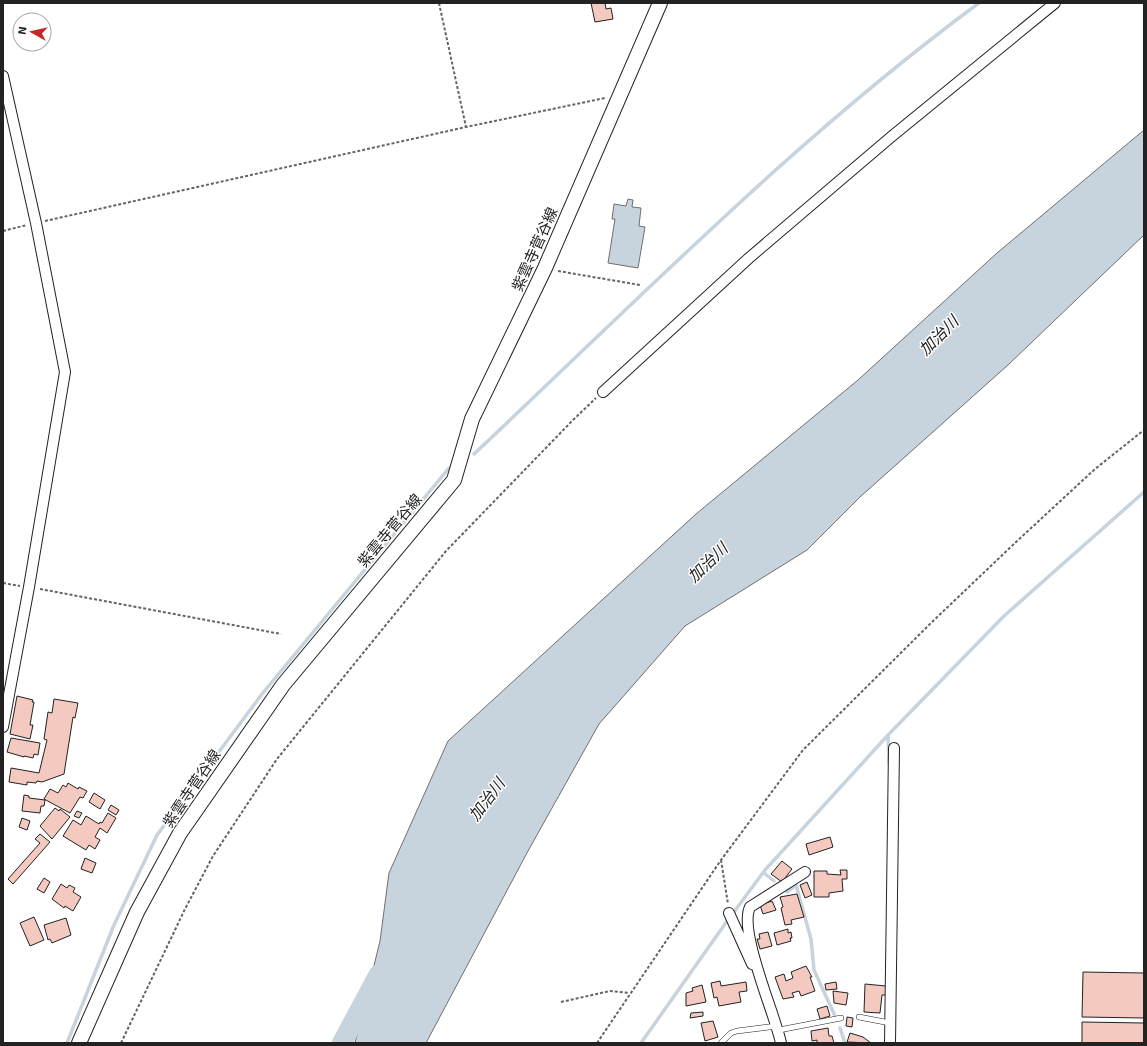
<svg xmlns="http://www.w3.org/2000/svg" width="1147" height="1046" font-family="'Exo 2','Noto Sans JP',sans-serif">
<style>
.water{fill:#c7d3dd;stroke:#6f6f6f}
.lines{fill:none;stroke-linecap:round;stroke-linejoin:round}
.stream{stroke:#c7d3dd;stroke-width:3.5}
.river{stroke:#c7d3dd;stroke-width:20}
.building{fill:#f3c9c0;stroke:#222}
.lane-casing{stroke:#222;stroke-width:6}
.street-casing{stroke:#222;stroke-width:12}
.secondary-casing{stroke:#222;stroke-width:16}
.path{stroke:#646464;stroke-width:2;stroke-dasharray:3 2;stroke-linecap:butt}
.lane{stroke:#fff;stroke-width:5}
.street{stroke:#fff;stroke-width:10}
.secondary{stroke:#fff;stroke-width:14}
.labels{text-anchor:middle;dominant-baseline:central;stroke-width:3;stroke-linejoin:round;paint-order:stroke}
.street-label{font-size:15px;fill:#222;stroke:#fff}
.water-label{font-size:16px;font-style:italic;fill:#222;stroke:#fff}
</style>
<rect width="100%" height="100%" fill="#fff"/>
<!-- water -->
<path class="water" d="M1144 130V235L1008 365 860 497 807 550 685 626 599 724 528 851 426 1043H355L380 941 389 873 448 741 696 514 858 380 997 253Z
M628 199 633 200 632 207 641 208 639 226 645 227 638 268 608 263 615 219H612L614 204 626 206Z"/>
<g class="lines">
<!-- stream -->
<path class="stream" d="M474 454C638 300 797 137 979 3
M888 735 889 764
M764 873 774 881
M787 892 796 885 811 939 814 970 835 1016
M840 1028 845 1043
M67 1043 114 925 157 835 262 694 449 468
M641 1043 725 924 765 870 888 735 1004 616 1144 492"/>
<!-- river -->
<path class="river" d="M342 1043 379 974"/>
</g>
<!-- building -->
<path class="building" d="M591 3H605L606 9 611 8 613 19 595 22Z
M17 696 33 700 32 702H34L30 725H33L30 739 10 734Z
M54 699 78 703 75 718 73 717 64 774 42 782 37 781 36 783 27 782V785L9 782 11 768 39 773 47 740 44 739 48 712 52 713Z
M11 738 40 743 38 755 34 754 33 758 24 756V757L7 752Z
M68 783 78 789 79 787 87 791 83 798 80 797 70 813 44 799 50 789 58 793 63 785 66 787Z
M94 793 105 800 100 809 89 802Z
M24 795 29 796V798L45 800 44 806H41L40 813 22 811Z
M111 805 119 810 116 815 108 810Z
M55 808 59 811 60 809 70 817 52 839 40 826Z
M77 811 82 813 79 818 74 816Z
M108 813 116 818 107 833 100 828 95 837 100 840 95 849 89 845 86 850 63 836 73 820 81 825 86 816 99 824 100 822 102 823Z
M22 818 30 821 27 830 19 827Z
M40 834 50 842 13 884 8 879 40 843 35 839Z
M830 837 833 847 809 855 806 844Z
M85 858 96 863 92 873 81 869Z
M782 861 792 869 782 882 771 874Z
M840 870H847V879H842L843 891 829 893V897H814V871H827V874L841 875Z
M44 878 50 882 44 893 37 889Z
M807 882 812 895 805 898 800 885Z
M61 884 67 888 69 885 75 888 73 892 81 897 73 911 65 906 64 908 52 899Z
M797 894 804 917 791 920 792 924 785 925 781 908 783 907 780 897Z
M772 901 776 910 763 914 760 905Z
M34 917 44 940 30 946 20 923Z
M66 918 71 935 52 943 50 939 48 940 44 925Z
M788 929V933L791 932 792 938H790L791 941 777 945 774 933Z
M768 932 772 946 760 949 757 939H760L759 934Z
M806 966 812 977H810L815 991 801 996 799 991 792 993 794 997 783 999 775 977 784 974 786 981 793 978 791 972Z
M1083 972 1144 973V1018L1082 1017Z
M720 981 721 986 746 982 747 991 739 992 741 1002 719 1006 717 997 714 998 711 983Z
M836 982 837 989 826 990 825 984Z
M865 984 886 986V995H882L880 1013 864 1012Z
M702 985 706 1002 686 1006V993L693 991 692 988Z
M833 991 848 993 846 1005 834 1003Z
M827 1006 830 1016 820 1019 817 1009Z
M703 1012V1016L690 1018 691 1013Z
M847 1017 853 1018 852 1027 846 1026Z
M713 1021 718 1037 705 1041 701 1023Z
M1082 1022 1144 1023V1043H1082Z
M828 1028 829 1036H832L834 1043H817V1040L812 1041 811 1031Z
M850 1033 863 1037 871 1043 847 1042Z"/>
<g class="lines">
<!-- lane casing -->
<g class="lane-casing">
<path id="lane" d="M859 1017 890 1023
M779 1030 841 1018
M721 1043 731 1033 737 1031 777 1026"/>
</g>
<!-- street casing -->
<g class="street-casing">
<path id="street" d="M3 76 36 223 65 372 29 587 3 727
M603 392 749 258 891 137 1055 3
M729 913 752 964
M781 1043C775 1014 738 931 750 907L805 872
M890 1043 894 748"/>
</g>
<!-- secondary casing -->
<g class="secondary-casing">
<path id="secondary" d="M79 1043 137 912 180 833 283 685 454 480 472 419 545 268 660 3"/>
</g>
<!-- path -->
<path class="path" d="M439 3 466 127
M45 221 466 127 605 98
M3 231 27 225
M558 271 640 285
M3 583 20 586
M40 589 281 634
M721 860 728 904
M561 1002 610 991 629 993
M121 1043 185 909 213 856 277 759 446 551 573 420 596 398
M597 1043 721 860 803 750 932 622 1016 542 1095 469 1144 430"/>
<!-- lane -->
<use href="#lane" class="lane"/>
<!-- street -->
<use href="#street" class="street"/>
<!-- secondary -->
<use href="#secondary" class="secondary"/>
</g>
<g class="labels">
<!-- street labels -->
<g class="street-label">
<text transform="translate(534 249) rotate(-66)">紫雲寺菅谷線</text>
<text transform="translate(389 530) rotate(-50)">紫雲寺菅谷線</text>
<text transform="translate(191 788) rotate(-56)">紫雲寺菅谷線</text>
</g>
<!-- water labels -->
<g class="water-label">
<text transform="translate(938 335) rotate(-45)">加治川</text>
<text transform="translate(707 562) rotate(-44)">加治川</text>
<text transform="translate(486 799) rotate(-53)">加治川</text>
</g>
</g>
<!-- border -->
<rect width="1147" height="1046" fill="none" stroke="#222222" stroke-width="8"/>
<!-- north arrow -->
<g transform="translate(32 32) rotate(278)"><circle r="19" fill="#ffffff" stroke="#a7a7a7"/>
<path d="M0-3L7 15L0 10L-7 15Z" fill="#c62828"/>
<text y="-6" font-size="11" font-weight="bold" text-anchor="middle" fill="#222222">N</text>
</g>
</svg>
